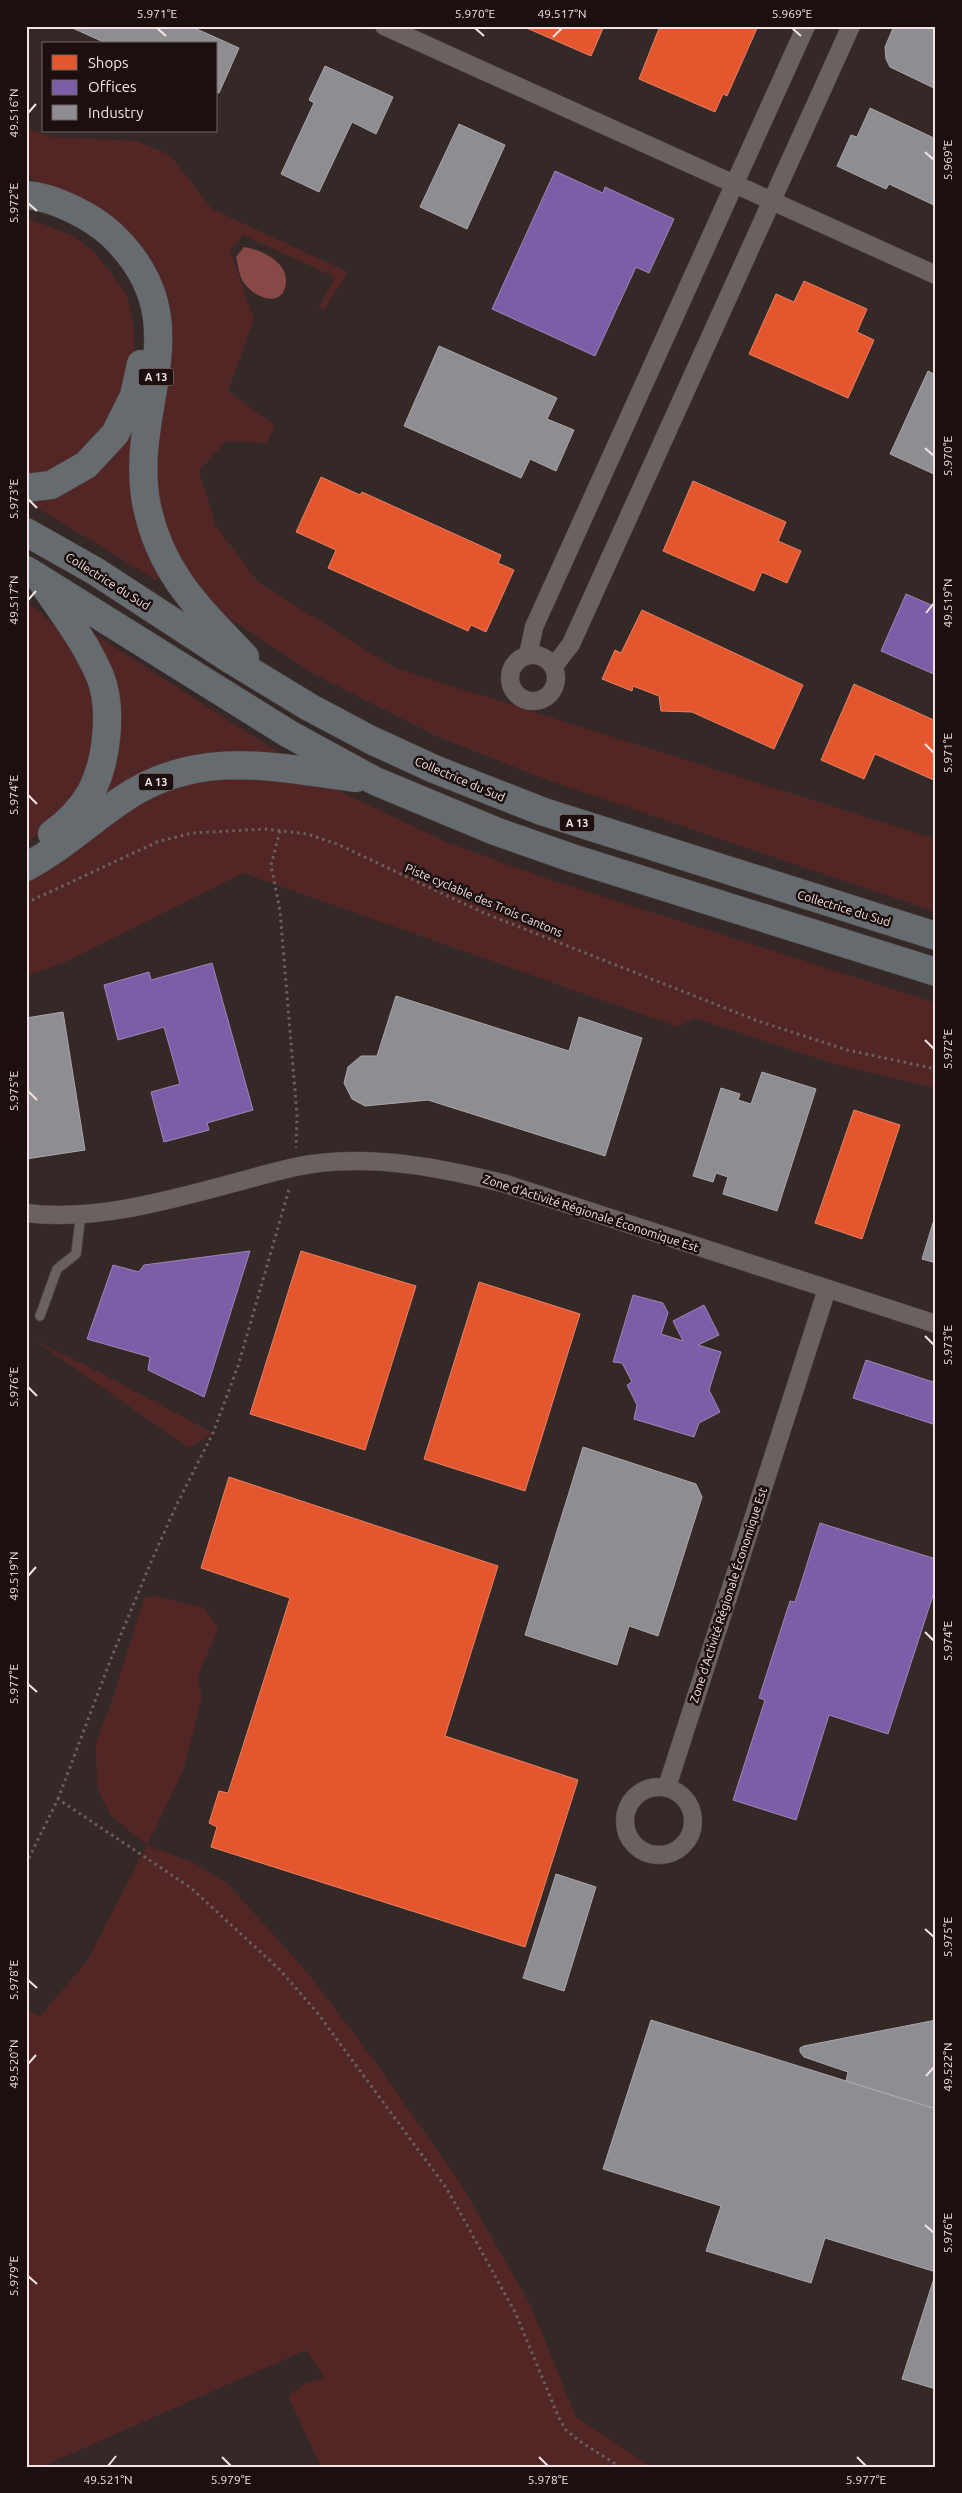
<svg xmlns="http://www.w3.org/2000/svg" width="962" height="2493" font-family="Ubuntu,sans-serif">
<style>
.green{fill:#522625}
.water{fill:#884846}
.shops{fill:#e4572e;stroke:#e88164}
.offices{fill:#7b5ea7;stroke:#9f86b9}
.industry{fill:#8d8d92;stroke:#aca7aa}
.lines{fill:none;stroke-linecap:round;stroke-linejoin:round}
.lane-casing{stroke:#4f4544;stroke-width:11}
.street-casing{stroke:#4f4544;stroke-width:19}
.highway-casing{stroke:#4f4544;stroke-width:29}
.path{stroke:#6a605f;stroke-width:3;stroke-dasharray:2.5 4;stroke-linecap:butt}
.lane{stroke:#6b6161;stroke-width:9}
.street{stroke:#6b6161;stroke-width:18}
.highway{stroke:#656b6e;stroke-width:28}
.ticks{fill:none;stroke:#f3e3e2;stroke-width:2}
.labels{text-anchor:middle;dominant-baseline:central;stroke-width:5;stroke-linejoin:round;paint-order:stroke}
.shield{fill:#1b100f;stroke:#b2a4a3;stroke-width:1}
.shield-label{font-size:11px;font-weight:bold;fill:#f3e3e2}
.street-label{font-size:12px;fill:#f3e3e2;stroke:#1b100f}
.neatline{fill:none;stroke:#f3e3e2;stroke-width:2}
.ticks-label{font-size:12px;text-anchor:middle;fill:#f3e3e2}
</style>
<rect width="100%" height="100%" fill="#352928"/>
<!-- green -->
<path class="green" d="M26 128 52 137 136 141 170 155 212 209 348 272 324 310 319 307 335 277 243 235 230 250 254 319 228 391 275 426 266 443 226 441 199 471 216 526 258 582 395 668 936 839V912L550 781 434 735 314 674 218 611 176 560 155 495 159 416 168 379 172 344 169 308 140 245 111 220 38 183 26 175Z
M26 218 74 236 93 251 108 269 127 295 134 328V358L126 395 81 460 26 479Z
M137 413 163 574 156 580 26 501Z
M26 603 37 609 74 644 100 716 85 788 62 816 26 843Z
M88 630 295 763 260 759 91 805 105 781Z
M211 775 285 778 335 789 446 842 548 879 936 1003V1088L838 1065 694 1018 678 1027 243 873 63 963 26 976V877L127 806Z
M34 1340 105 1375 213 1433 189 1448Z
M155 1596 205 1608 218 1629 198 1676 202 1698 183 1771 147 1845 194 1863 227 1883 307 1972 376 2063 461 2184 530 2304 576 2417 652 2467H321L288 2396 304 2384 324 2377 306 2350 41 2467H26V2010L40 2016 87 1961 147 1845 111 1816 97 1788 96 1742 112 1701 144 1598Z"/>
<!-- water -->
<path class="water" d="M244 247C259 249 287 261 286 281 285 309 255 299 244 283 239 276 238 265 236 257Z"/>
<!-- shops -->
<path class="shops" d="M522 26H604L591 56Z
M660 26H758L727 96 723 94 715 112 639 79Z
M804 281 867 309 857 332 874 340 848 398 749 354 776 294 794 302Z
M321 477 360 495 362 492 501 555 498 563 514 570 486 632 471 625 468 631 328 568 336 550 296 532Z
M693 481 786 522 778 541 801 551 787 583 762 572 754 591 663 551Z
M642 610 803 685 774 749 692 712 661 711 659 696 633 686 632 691 602 679 615 650 621 653Z
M854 684 936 721V781L875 754 864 779 821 760Z
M854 1110 900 1125 862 1239 815 1223Z
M301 1251 416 1286 365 1450 250 1414Z
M479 1282 580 1314 525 1491 424 1459Z
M229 1477 498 1566 445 1736 578 1780 525 1947 211 1847 217 1827 209 1823 219 1791 228 1793 290 1598 201 1568Z"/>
<!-- offices -->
<path class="offices" d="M555 171 603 193 605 187 674 219 649 273 636 267 595 356 492 309Z
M906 594 936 607V675L881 651Z
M212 963 253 1110 207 1123 209 1130 164 1142 151 1092 180 1084 164 1027 118 1040 104 985 149 972 151 980Z
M250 1251 204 1397 148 1370 150 1357 87 1339 113 1265 139 1272 144 1265Z
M633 1295 663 1303 668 1313 661 1334 683 1341 673 1321 704 1305 719 1335 698 1345 721 1352 709 1390 720 1412 699 1423 694 1437 634 1419 637 1405 627 1385 632 1382 622 1363 613 1362Z
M866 1360 936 1383V1425L853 1398Z
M820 1523 936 1559V1586L888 1734 829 1715 796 1820 733 1800 765 1700 759 1698 790 1601 795 1602Z"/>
<!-- industry -->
<path class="industry" d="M68 26H190L239 48 219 93 216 92V44H108Z
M894 26H936V89L890 67 886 59 885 47Z
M325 66 393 97 376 134 352 122 319 192 281 174 314 103 309 100Z
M870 108 936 139V206L889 184 886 189 837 166 851 135 857 137Z
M459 124 505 145 467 229 420 207Z
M439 346 557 398 547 419 574 430 556 471 530 459 521 478 404 426Z
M928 371 936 375V475L890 454Z
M396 996 569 1051 579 1017 642 1038 605 1156 428 1100 365 1106 352 1099 344 1083 348 1067 361 1056H377Z
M63 1012 85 1150 26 1159V1018Z
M762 1072 816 1089 777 1211 723 1194 728 1177 716 1173 713 1182 693 1176 721 1088 740 1094 738 1100 751 1104Z
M936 1213V1263L922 1259Z
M583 1447 696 1484 702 1497 658 1636 629 1626 617 1665 525 1635Z
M556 1874 596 1887 564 1991 523 1978Z
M651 2020 936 2109V2389L902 2379 936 2272 825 2238 811 2283 706 2251 721 2206 603 2169Z
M936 2020V2109L846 2081 848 2072 804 2057 800 2052V2048L804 2046Z"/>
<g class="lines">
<!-- lane casing -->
<g class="lane-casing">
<path id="lane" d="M40 1316 57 1269 76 1254 81 1213"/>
</g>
<!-- street casing -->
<g class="street-casing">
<path id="street" d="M384 26 936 275
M510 678a23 23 0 1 1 46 0a23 23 0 1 1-46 0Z
M528 655 534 627 806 26
M554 666 571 644 851 26
M26 1213C99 1222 176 1198 245 1180 267 1174 289 1167 312 1164 377 1155 442 1168 506 1184L936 1324
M625 1821a34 34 0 1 1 68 0a34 34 0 1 1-68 0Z
M667 1787 827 1289"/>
</g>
<!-- highway casing -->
<g class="highway-casing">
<path id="highway" d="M26 195C54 197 91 216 111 234 205 323 126 406 147 507 162 576 200 609 245 657
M26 488 51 485 86 465 115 434 134 396 141 364
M26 532 95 571 230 659 309 707 371 740 434 769 544 812 936 936
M26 570 289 734 375 781 495 831 572 858 936 972
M44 585C64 614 86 643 100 676 113 708 107 762 91 792 82 808 67 823 52 834
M26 867C62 848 90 821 123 799 198 748 274 767 356 778"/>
</g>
<!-- path -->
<path class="path" d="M280 831 271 865 280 911 297 1115 296 1148
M26 903 157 842 192 833 266 829 307 834 337 844 484 913 758 1021 847 1050 936 1069
M58 1799 112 1656 151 1562 176 1506 213 1433 238 1366 290 1186
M26 1864 58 1799 191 1888 279 1969 316 2011 447 2189 516 2314 558 2416 566 2430 578 2440 620 2467"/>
<!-- lane -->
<use href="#lane" class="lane"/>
<!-- street -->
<use href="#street" class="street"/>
<!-- highway -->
<use href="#highway" class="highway"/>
</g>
<!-- ticks -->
<path class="ticks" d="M157 28 166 36M475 28 484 36M792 28 801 36M553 37 562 28M28 113 36 104M925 152 934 160M28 203 37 211M925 448 934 456M28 499 37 508M28 600 36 591M926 613 934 603M925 744 934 753M28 795 37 804M925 1040 934 1049M28 1091 37 1100M925 1336 934 1345M28 1387 37 1396M28 1576 36 1567M925 1632 934 1641M28 1684 37 1692M925 1929 934 1937M28 1980 37 1988M28 2064 36 2055M926 2076 934 2067M925 2225 934 2233M28 2276 37 2284M222 2457 231 2466M539 2457 548 2466M857 2457 866 2466M108 2466 116 2456"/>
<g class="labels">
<!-- shield labels -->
<g class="shield">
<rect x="138.5" y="368.5" width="35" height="17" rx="4"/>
<rect x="138.5" y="773.5" width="35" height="17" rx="4"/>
<rect x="559.5" y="814.5" width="35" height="17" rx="4"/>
</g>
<g class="shield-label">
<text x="156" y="377">A 13</text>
<text x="156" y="782">A 13</text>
<text x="577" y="823">A 13</text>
</g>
<!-- street labels -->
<g class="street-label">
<text transform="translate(108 581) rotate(32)">Collectrice du Sud</text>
<text transform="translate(460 779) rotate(23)">Collectrice du Sud</text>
<text transform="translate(484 900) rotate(23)">Piste cyclable des Trois Cantons</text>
<text transform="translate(844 908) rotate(17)">Collectrice du Sud</text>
<text transform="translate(591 1213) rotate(18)">Zone d'Activité Régionale Économique Est</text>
<text transform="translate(728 1595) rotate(-72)">Zone d'Activité Régionale Économique Est</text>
</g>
</g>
<!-- border -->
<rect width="962" height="2493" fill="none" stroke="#1b100f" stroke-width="55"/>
<!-- legend -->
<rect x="42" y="42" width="175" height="90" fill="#1b100f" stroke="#716463"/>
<rect x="52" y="55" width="25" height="15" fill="#e4572e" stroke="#716463"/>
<text x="88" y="68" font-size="15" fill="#f3e3e2">Shops</text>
<rect x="52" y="80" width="25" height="15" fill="#7b5ea7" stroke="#716463"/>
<text x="88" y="92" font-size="15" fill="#f3e3e2">Offices</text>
<rect x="52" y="105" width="25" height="15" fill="#8d8d92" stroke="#716463"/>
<text x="88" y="118" font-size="15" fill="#f3e3e2">Industry</text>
<rect x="28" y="28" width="906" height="2438" class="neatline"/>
<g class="ticks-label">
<text x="157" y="18">5.971°E</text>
<text x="475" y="18">5.970°E</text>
<text x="562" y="18">49.517°N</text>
<text x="792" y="18">5.969°E</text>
<text transform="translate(14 113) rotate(-90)" y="4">49.516°N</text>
<text transform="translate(948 160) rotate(-90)" y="4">5.969°E</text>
<text transform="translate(14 203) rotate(-90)" y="4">5.972°E</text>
<text transform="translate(948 456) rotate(-90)" y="4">5.970°E</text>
<text transform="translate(14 499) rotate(-90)" y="4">5.973°E</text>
<text transform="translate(14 600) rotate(-90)" y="4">49.517°N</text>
<text transform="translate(948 603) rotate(-90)" y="4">49.519°N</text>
<text transform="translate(948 753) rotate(-90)" y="4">5.971°E</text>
<text transform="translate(14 795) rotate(-90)" y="4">5.974°E</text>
<text transform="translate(948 1049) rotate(-90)" y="4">5.972°E</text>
<text transform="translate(14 1091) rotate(-90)" y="4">5.975°E</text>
<text transform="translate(948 1345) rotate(-90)" y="4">5.973°E</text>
<text transform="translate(14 1387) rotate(-90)" y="4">5.976°E</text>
<text transform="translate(14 1576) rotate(-90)" y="4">49.519°N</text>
<text transform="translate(948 1641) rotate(-90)" y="4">5.974°E</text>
<text transform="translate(14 1684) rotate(-90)" y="4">5.977°E</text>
<text transform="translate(948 1937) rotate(-90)" y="4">5.975°E</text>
<text transform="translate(14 1980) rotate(-90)" y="4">5.978°E</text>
<text transform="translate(14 2064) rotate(-90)" y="4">49.520°N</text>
<text transform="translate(948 2067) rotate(-90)" y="4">49.522°N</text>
<text transform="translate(948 2233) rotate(-90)" y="4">5.976°E</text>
<text transform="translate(14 2276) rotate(-90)" y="4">5.979°E</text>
<text x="108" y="2484">49.521°N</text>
<text x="231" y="2484">5.979°E</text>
<text x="548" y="2484">5.978°E</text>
<text x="866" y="2484">5.977°E</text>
</g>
</svg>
